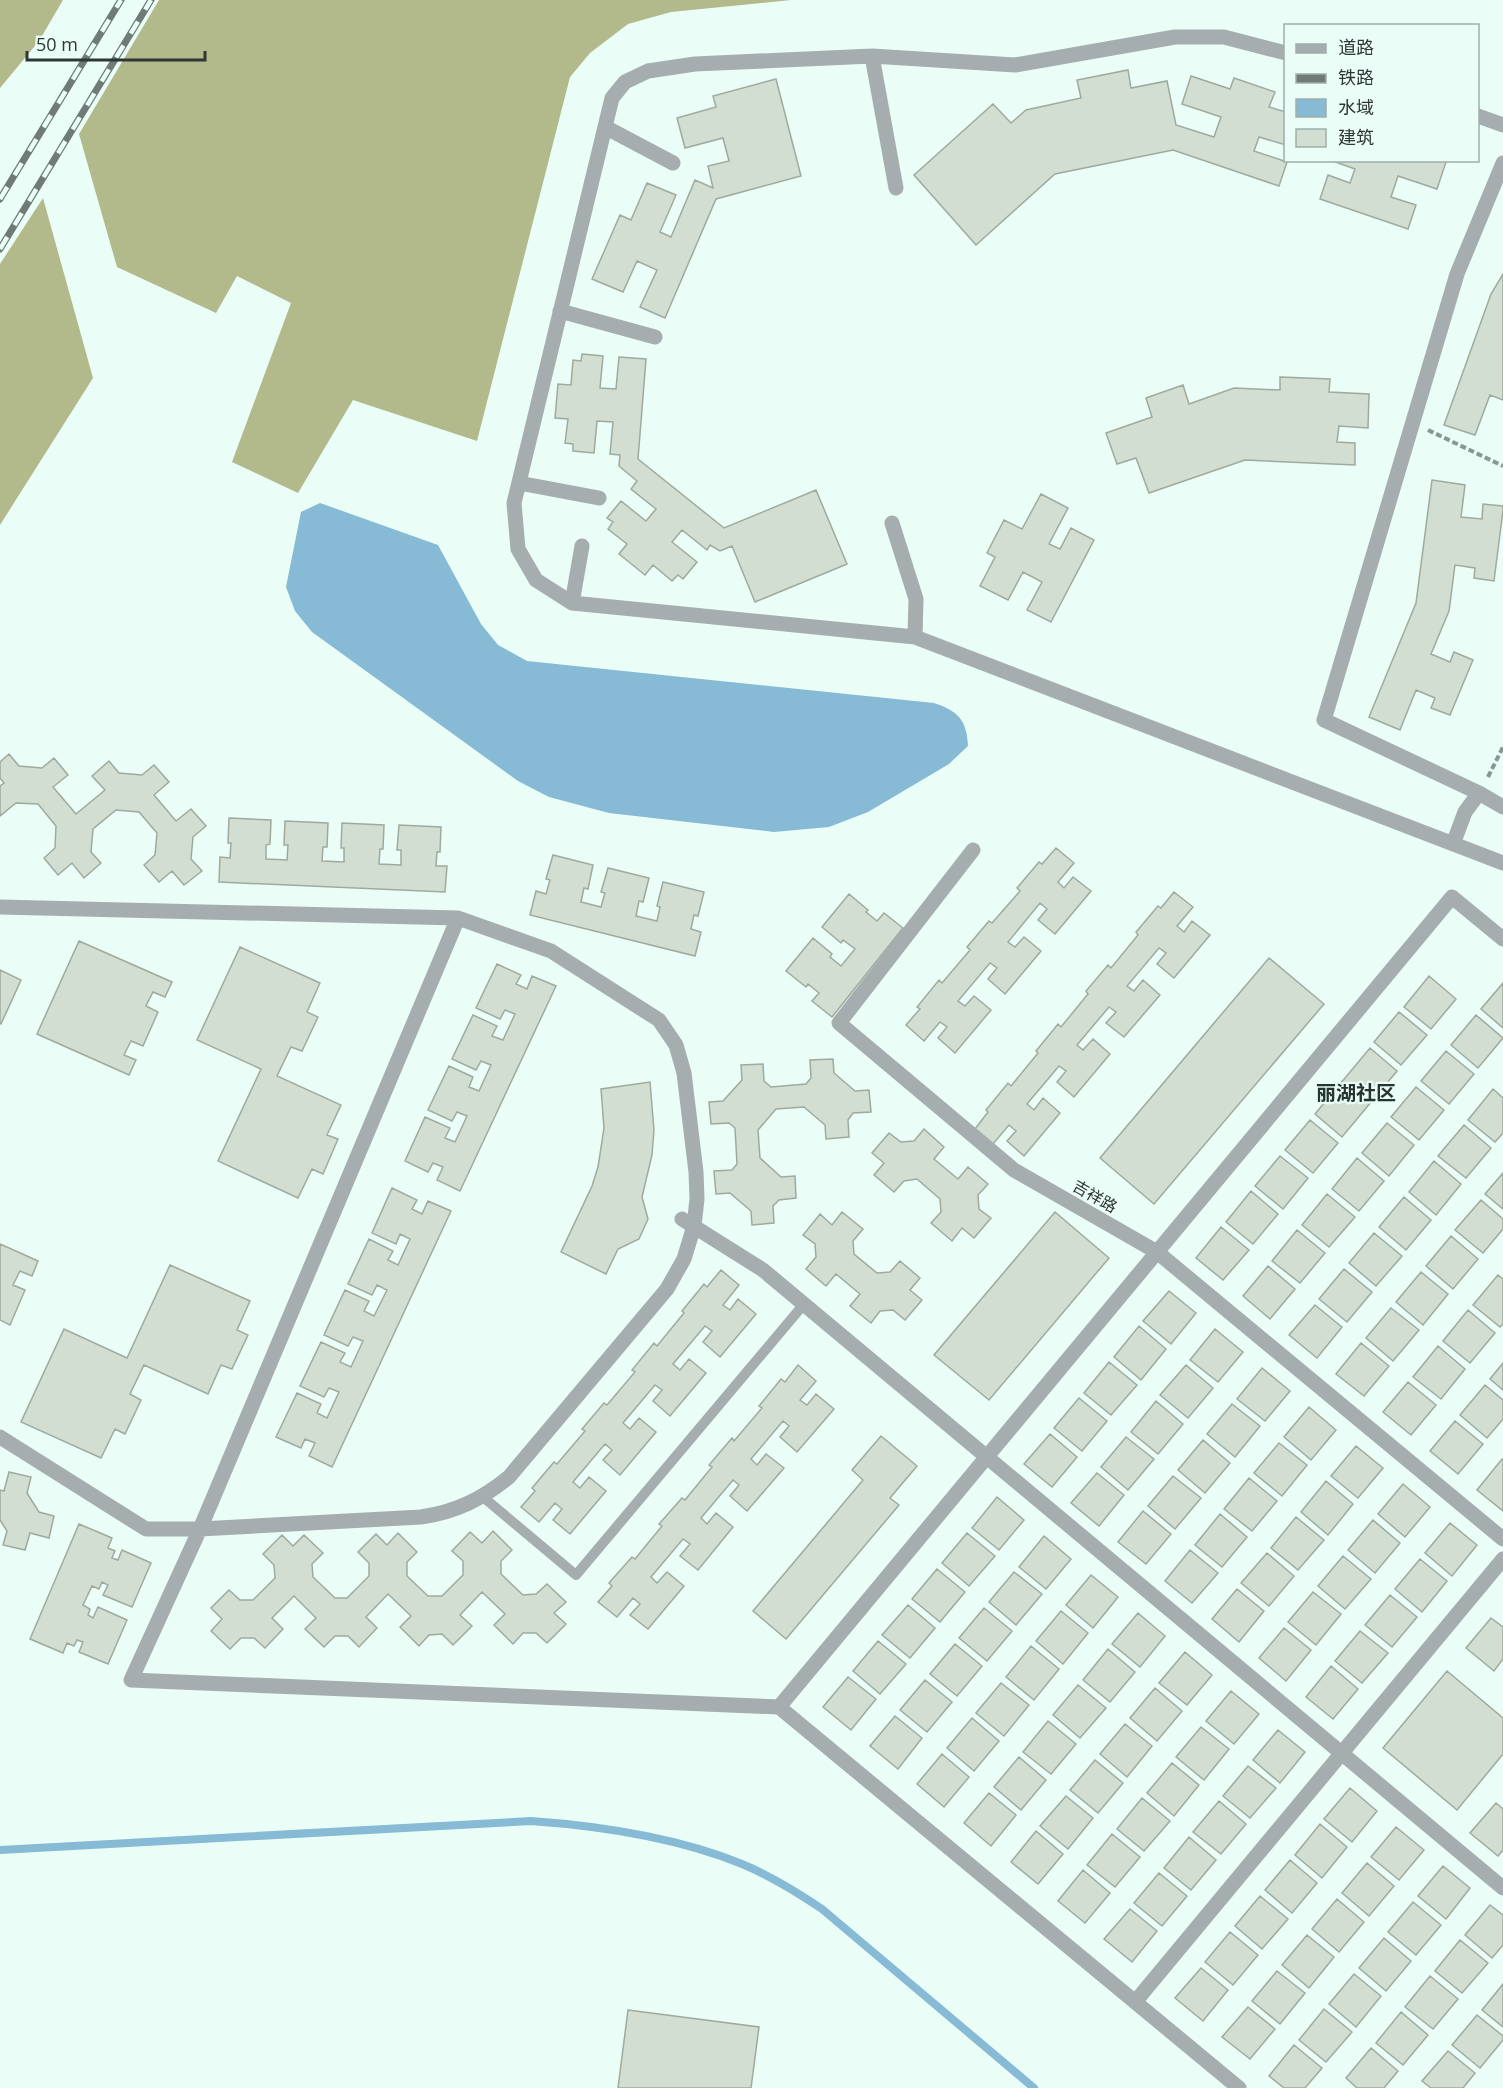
<svg xmlns="http://www.w3.org/2000/svg" width="1503" height="2088" font-family="'Open Sans','Noto Sans SC',sans-serif">
<style>
.forest{fill:#b2b98a}
.water{fill:#87bad4}
.lines{fill:none;stroke-linecap:round;stroke-linejoin:round}
.stream{stroke:#87bad4;stroke-width:8}
.building{fill:#d2ded1;stroke:#9faa9e;stroke-width:1.5}
.path{stroke:#899792;stroke-width:4;stroke-dasharray:6 3;stroke-linecap:butt}
.service{stroke:#a5adae;stroke-width:10}
.minor{stroke:#a5adae;stroke-width:15}
.rail-casing{stroke:#707b77;stroke-width:7}
.rail{stroke:#eafdf7;stroke-width:4.5;stroke-dasharray:14;stroke-linecap:butt}
.labels{text-anchor:middle;dominant-baseline:central;stroke-width:4.5;stroke-linejoin:round;paint-order:stroke}
.street-label{font-size:16px;fill:#2f3734;stroke:#eafdf7}
.quarter-label{font-size:20px;font-weight:bold;fill:#263530;stroke:#eafdf7}
</style>
<rect width="100%" height="100%" fill="#eafdf7"/>
<!-- forest -->
<path class="forest" d="M0 0H63L39 41 0 88Z
M159 0H791L671 12 628 24 590 53 570 77 477 441 353 400 298 493 232 462 291 303 237 276 216 313 117 267 79 134Z
M43 198 93 378 0 525V264Z"/>
<!-- water -->
<path class="water" d="M320 503 438 545 481 624 498 645 527 661 934 703C958 711 967 720 968 746L949 764 868 812 829 827 774 832 609 813 549 797 518 781 312 632 295 611 286 587 301 512Z"/>
<g class="lines">
<!-- stream -->
<path class="stream" d="M0 1850 531 1821C602 1826 676 1837 742 1864 771 1876 797 1892 822 1909L1034 2088"/>
</g>
<!-- building -->
<path class="building" d="M1128 70 1131 88 1167 81 1176 125 1214 137 1221 117 1182 104 1191 76 1230 89 1234 78 1275 92 1269 107 1286 112V145L1259 137 1254 151 1287 162 1279 186 1173 150 1055 174 976 245 914 175 993 104 1011 123 1026 110 1081 98 1077 80Z
M776 79 801 176 716 199 665 318 640 307 657 270 637 261 623 292 592 279 620 215 631 220 647 183 676 195 660 232 671 237 695 180 713 188 708 166 729 161 723 138 685 148 677 118 716 107 713 96Z
M1330 160H1442L1446 162 1437 189 1398 176 1391 197 1416 205 1408 229 1320 199 1328 175 1350 183 1355 169Z
M1503 274V400L1490 395 1475 435 1444 425 1491 294Z
M582 354 603 356 600 388 616 389 619 357 646 359 638 459 724 528 816 490 847 564 755 602 732 546 720 551 710 545 707 550 682 530 672 542 697 562 683 579 678 575 672 581 653 565 645 575 619 554 627 544 608 529 613 522 607 518 621 501 646 521 656 509 631 489 637 481 619 466 620 455 610 454 613 422 597 421 594 453 573 451V444L565 443 568 419 555 418 558 384 571 385 573 360 581 361Z
M1280 377 1330 379 1329 392 1369 394 1368 428 1339 426 1337 442 1355 443V465L1245 460 1149 493 1136 458 1117 464 1106 433 1152 417 1146 398 1183 385 1189 404 1234 388 1280 390Z
M1432 480 1465 485 1461 517 1482 519 1483 504 1503 506V510L1494 581 1474 578 1475 568 1455 565 1449 611 1431 654 1450 662 1454 652 1473 660 1450 715 1431 708 1435 698 1416 690 1400 730 1369 717 1416 603Z
M1041 494 1068 508 1049 544 1060 549 1071 528 1094 540 1051 622 1027 610 1042 582 1023 572 1008 600 980 586 995 557 987 553 1004 520 1022 529Z
M9 754 19 766 42 768 54 758 68 775 53 787 76 814 105 790 92 776 109 761 119 773 142 775 154 765 169 782 154 795 176 821 191 809 206 826 193 837 191 859 202 871 184 885 172 871 159 882 144 865 155 855 157 833 139 812 116 810 93 829 91 852 101 863 84 878 72 863 58 875 44 858 55 848 56 826 38 804 16 803 0 816V786L4 783 0 778V762Z
M229 818 271 820 270 844 266 845V859L287 860 288 845H284L285 821 328 823 327 847H323L322 861 344 862V848H341L342 823 384 825 383 849H380L379 864 401 865V850H397L399 825 441 827 440 852H437L436 866H447L445 892 219 882 220 857 230 858 231 843H228Z
M1056 848 1074 863 1058 882 1064 888 1073 877 1091 891 1055 934 1038 920 1047 909 1040 903 1008 942 1015 947 1024 937 1041 951 1005 994 988 979 997 968 990 963 958 1001 965 1006 974 996 991 1010 955 1053 938 1038 947 1027 940 1022 924 1041 906 1025 920 1009 917 1007 939 980 942 983 970 950 967 947 989 921 992 923 1020 891 1017 888 1039 862 1042 864Z
M553 855 593 865 588 889 584 888 581 902 601 907 605 893 601 892 608 868 649 878 643 902 639 901 636 916 657 921 660 907 657 906 663 882 704 892 698 916 694 915 691 929 701 932 695 956 530 915 536 891 546 894 550 880 546 879Z
M1174 892 1193 907 1177 926 1184 932 1192 921 1210 935 1174 978 1157 964 1166 953 1159 948 1127 986 1134 991 1143 980 1160 995 1124 1037 1106 1023 1116 1012 1109 1007 1077 1045 1083 1050 1093 1039 1110 1054 1074 1097 1057 1082 1066 1071 1059 1066 1027 1104 1034 1110 1043 1098 1060 1113 1024 1156 1007 1141 1016 1131 1009 1125 993 1144 975 1129 988 1112 986 1110 1008 1083 1011 1086 1038 1053 1036 1051 1058 1024 1061 1027 1088 994 1086 991 1108 965 1111 968 1138 935 1136 932 1158 906 1161 908Z
M849 894 868 910 866 912 877 921 884 913 903 928 832 1017 812 1001 819 993 808 984 806 987 786 971 813 938 832 954 830 957 841 966 855 949 843 940 841 943 822 927Z
M79 941 172 982 165 997 153 992 146 1006 158 1012 143 1046 131 1041 124 1055 136 1060 129 1075 37 1034Z
M240 947 320 983 307 1012 318 1017 302 1051 291 1047 277 1076 341 1105 327 1135 338 1139 323 1174 312 1169 298 1198 218 1161 261 1069 197 1040Z
M1269 958 1324 1004 1154 1204 1100 1158Z
M497 964 521 975 516 984 527 989 532 976 556 986 460 1191 437 1180 443 1167 433 1163 428 1172 405 1161 425 1117 450 1128 445 1138 455 1142 467 1116 457 1112 452 1121 428 1110 449 1066 473 1077 469 1087 479 1091 491 1065 481 1061 476 1070 452 1059 473 1015 497 1026 492 1036 503 1040 515 1014 505 1010 500 1019 476 1008Z
M0 970 21 980 1 1024 0 1023Z
M1429 976 1456 999 1431 1029 1404 1007Z
M1503 983V1028L1481 1009Z
M1399 1012 1427 1035 1401 1065 1374 1042Z
M1476 1015 1503 1038 1478 1068 1451 1045Z
M1370 1048 1397 1071 1342 1137 1315 1114Z
M1446 1051 1474 1074 1449 1104 1421 1081Z
M833 1059 834 1073 855 1091 869 1090 871 1112 853 1113 848 1120 849 1137 826 1139 825 1125 804 1107 776 1109 758 1130 760 1158 781 1177 795 1176 796 1198 779 1200 773 1206 774 1223 752 1225 751 1211 730 1193 716 1194 714 1171 732 1170 737 1164 735 1128 729 1123 711 1124 709 1102 723 1101 742 1080 741 1065 763 1064 764 1081 771 1087 806 1084 811 1078 810 1060Z
M650 1082 654 1130 652 1155 642 1197 648 1219 639 1239 618 1249 606 1274 561 1252 592 1186 598 1167 604 1128 601 1089Z
M1416 1087 1444 1110 1419 1140 1391 1117Z
M1493 1089 1503 1098V1133L1495 1142 1468 1120Z
M1310 1120 1338 1143 1313 1173 1285 1150Z
M1387 1123 1414 1145 1389 1176 1362 1153Z
M1464 1125 1491 1148 1466 1178 1438 1156Z
M924 1129 944 1147 934 1159 958 1179 968 1167 988 1184 978 1195 979 1209 991 1218 974 1238 962 1228 952 1241 931 1223 941 1212 940 1199 917 1179 904 1181 894 1192 874 1175 884 1163 872 1153 889 1133 901 1142 914 1141Z
M1280 1156 1308 1178 1283 1209 1255 1186Z
M1357 1158 1384 1181 1359 1211 1332 1189Z
M1434 1161 1461 1184 1436 1215 1409 1192Z
M1503 1173V1209L1485 1194Z
M392 1188 417 1200 412 1209 422 1214 428 1201 451 1211 332 1467 309 1456 315 1443 305 1439 301 1448 276 1437 297 1393 321 1404 317 1413 327 1418 339 1392 329 1388 324 1397 300 1386 321 1342 345 1353 340 1362 351 1367 363 1341 353 1337 348 1346 324 1335 345 1290 369 1301 364 1311 374 1316 387 1290 377 1285 372 1295 348 1284 369 1239 393 1251 388 1260 398 1265 410 1239 400 1234 396 1244 372 1233Z
M1251 1191 1278 1214 1253 1244 1226 1222Z
M1327 1194 1355 1217 1329 1247 1302 1225Z
M1404 1197 1431 1220 1406 1250 1379 1227Z
M1481 1200 1503 1219V1229L1483 1253 1455 1230Z
M842 1212 863 1229 853 1241 854 1254 877 1273 890 1272 900 1261 920 1278 910 1290 922 1300 905 1320 893 1310 880 1311 871 1323 850 1306 860 1294 836 1274 826 1286 806 1269 816 1257 815 1244 803 1235 820 1214 832 1225Z
M1055 1212 1109 1258 989 1400 934 1355Z
M1221 1227 1249 1250 1223 1280 1196 1258Z
M1297 1230 1325 1253 1300 1283 1272 1261Z
M1374 1233 1402 1256 1376 1286 1349 1263Z
M1451 1236 1478 1259 1453 1289 1426 1266Z
M0 1244 38 1261 32 1276 20 1271 13 1285 25 1290 10 1325 0 1320Z
M170 1265 250 1301 237 1330 248 1335 232 1369 221 1365 208 1394 144 1365 130 1394 141 1400 125 1434 115 1429 101 1458 21 1422 64 1329 127 1358Z
M1268 1266 1295 1289 1270 1319 1243 1296Z
M1344 1269 1372 1292 1347 1322 1319 1299Z
M721 1270 739 1285 723 1305 730 1310 738 1299 756 1314 720 1357 703 1342 712 1331 705 1326 673 1364 680 1370 689 1359 706 1373 670 1416 653 1401 662 1390 655 1385 623 1423 630 1429 639 1418 656 1432 620 1475 603 1460 612 1450 605 1444 573 1482 580 1488 589 1477 606 1491 570 1534 553 1520 562 1509 555 1503 539 1522 521 1507 535 1491 532 1488 554 1462 557 1464 585 1431 582 1429 604 1403 607 1405 635 1372 632 1370 654 1343 657 1346 684 1313 682 1311 704 1284 707 1287Z
M1421 1272 1448 1294 1423 1325 1396 1302Z
M1498 1275 1503 1279V1324L1500 1327 1473 1305Z
M1169 1291 1196 1313 1171 1344 1143 1321Z
M1315 1305 1342 1327 1317 1358 1289 1335Z
M1391 1308 1419 1330 1393 1361 1366 1338Z
M1468 1310 1495 1333 1470 1363 1443 1341Z
M1139 1326 1166 1349 1141 1380 1114 1357Z
M1215 1329 1243 1352 1218 1382 1190 1360Z
M1361 1343 1389 1366 1364 1396 1336 1374Z
M1438 1346 1465 1369 1441 1399 1413 1377Z
M1109 1362 1137 1385 1111 1415 1084 1393Z
M1503 1363V1390L1490 1379Z
M798 1365 816 1381 800 1400 807 1405 816 1394 834 1409 797 1452 780 1437 789 1426 783 1421 751 1459 757 1465 766 1454 784 1468 747 1511 730 1496 739 1485 733 1480 701 1518 707 1524 716 1513 733 1527 698 1570 680 1556 690 1544 683 1539 651 1577 657 1583 667 1572 684 1586 648 1629 630 1615 640 1604 633 1598 617 1617 598 1602 612 1586 609 1583 632 1557 635 1559 662 1526 659 1524 682 1498 685 1500 712 1467 709 1465 732 1438 734 1441 762 1408 759 1406 781 1379 785 1382Z
M1186 1365 1213 1388 1188 1418 1160 1395Z
M1262 1368 1290 1391 1265 1421 1237 1399Z
M1408 1382 1436 1405 1411 1435 1383 1412Z
M1485 1385 1503 1400V1419L1487 1438 1460 1415Z
M1079 1398 1107 1421 1082 1451 1054 1428Z
M1156 1401 1183 1424 1158 1454 1131 1432Z
M1232 1404 1260 1426 1235 1457 1207 1434Z
M1309 1407 1336 1430 1311 1460 1284 1437Z
M1455 1421 1483 1444 1458 1474 1430 1451Z
M1050 1434 1077 1457 1052 1487 1024 1464Z
M881 1436 917 1466 890 1498 899 1505 786 1639 753 1611 863 1480 852 1470Z
M1126 1437 1154 1459 1128 1490 1101 1467Z
M1203 1440 1230 1463 1205 1493 1178 1470Z
M1279 1443 1307 1465 1282 1496 1254 1473Z
M1356 1446 1383 1468 1358 1498 1331 1476Z
M1502 1459 1503 1460V1511L1477 1490Z
M9 1472 31 1477 27 1493 39 1512 54 1516 49 1538 30 1533 25 1550 3 1545 7 1531 0 1520V1490L4 1491Z
M1097 1473 1124 1495 1099 1526 1071 1503Z
M1173 1476 1201 1498 1175 1529 1148 1506Z
M1249 1478 1277 1501 1252 1531 1224 1509Z
M1326 1481 1353 1504 1328 1535 1301 1512Z
M1403 1484 1430 1507 1405 1537 1378 1514Z
M997 1497 1024 1520 999 1550 972 1528Z
M1143 1511 1171 1534 1146 1564 1118 1542Z
M1220 1514 1247 1537 1222 1567 1195 1545Z
M1296 1517 1324 1540 1298 1570 1271 1548Z
M1373 1520 1400 1543 1375 1573 1348 1550Z
M1450 1523 1477 1545 1452 1576 1425 1553Z
M79 1524 112 1538 108 1548 115 1551 112 1558 118 1560 122 1550 151 1563 132 1607 103 1595 108 1585 102 1582 99 1589 92 1586 83 1605 90 1609 88 1615 93 1618 98 1607 127 1620 108 1664 79 1652 83 1642 77 1640 74 1646 67 1643 63 1653 30 1639Z
M493 1531 512 1550 501 1561V1574L523 1595 536 1594 547 1584 566 1602 554 1613 566 1624 547 1643 536 1633H523L513 1644 494 1625 505 1614 482 1592 460 1615 472 1626 453 1645 442 1634 429 1635 419 1646 400 1627 411 1616 388 1594 366 1617 377 1628 359 1647 348 1636H335L324 1647 305 1629 316 1618 294 1596 272 1618 283 1629 265 1648 254 1638H241L230 1649 211 1631 222 1619 211 1608 229 1590 240 1600H253L275 1578 274 1565 263 1554 282 1535 293 1546 304 1535 323 1553 312 1564 313 1577 335 1598H347L369 1576V1563L358 1552 376 1534 387 1545 398 1533 417 1552 407 1562V1576L428 1596H442L463 1575V1561L452 1551 470 1532 482 1543Z
M967 1533 995 1556 969 1586 942 1563Z
M1044 1536 1071 1559 1046 1589 1019 1567Z
M1190 1550 1218 1573 1192 1603 1165 1581Z
M1267 1553 1294 1576 1269 1606 1241 1583Z
M1343 1556 1371 1579 1345 1609 1318 1586Z
M1420 1559 1447 1581 1422 1612 1395 1589Z
M937 1569 965 1592 940 1622 912 1599Z
M1014 1572 1042 1594 1016 1625 989 1602Z
M1091 1575 1118 1597 1093 1628 1066 1605Z
M1237 1589 1264 1611 1239 1642 1212 1619Z
M1313 1592 1341 1614 1316 1645 1288 1622Z
M1390 1595 1417 1617 1392 1647 1365 1625Z
M908 1605 935 1628 910 1658 882 1635Z
M984 1608 1012 1631 987 1661 959 1638Z
M1061 1611 1088 1633 1063 1664 1036 1641Z
M1138 1613 1165 1636 1140 1667 1112 1644Z
M1491 1618 1503 1627V1659L1494 1671 1466 1648Z
M1284 1628 1311 1650 1286 1681 1259 1658Z
M1360 1631 1388 1653 1362 1683 1335 1661Z
M878 1641 906 1664 880 1694 853 1671Z
M955 1644 982 1666 957 1696 930 1674Z
M1031 1646 1059 1669 1034 1700 1006 1677Z
M1108 1649 1135 1672 1110 1702 1083 1680Z
M1185 1652 1212 1675 1187 1705 1159 1683Z
M1331 1666 1358 1689 1333 1719 1306 1697Z
M1447 1671 1503 1718V1754L1457 1810 1383 1748Z
M848 1677 876 1699 851 1730 823 1707Z
M925 1680 952 1702 927 1732 900 1710Z
M1001 1683 1029 1705 1004 1736 976 1713Z
M1078 1685 1106 1708 1080 1738 1053 1715Z
M1155 1688 1182 1711 1157 1741 1130 1718Z
M1231 1691 1259 1714 1234 1744 1206 1721Z
M895 1716 922 1738 898 1769 870 1746Z
M972 1718 999 1741 974 1771 947 1748Z
M1048 1721 1076 1744 1051 1774 1023 1752Z
M1125 1724 1152 1746 1127 1777 1100 1754Z
M1201 1727 1229 1749 1204 1780 1176 1757Z
M1278 1730 1305 1752 1280 1783 1253 1760Z
M942 1754 969 1777 944 1807 917 1784Z
M1019 1757 1046 1780 1021 1810 994 1787Z
M1095 1760 1123 1783 1098 1813 1070 1790Z
M1172 1763 1199 1785 1174 1816 1147 1793Z
M1248 1766 1276 1788 1250 1818 1223 1796Z
M1350 1788 1377 1811 1352 1842 1324 1819Z
M989 1793 1016 1815 991 1846 964 1823Z
M1066 1796 1093 1818 1068 1849 1040 1826Z
M1142 1798 1170 1821 1144 1851 1117 1829Z
M1219 1801 1246 1824 1221 1854 1193 1832Z
M1496 1803 1503 1809V1850L1498 1856 1470 1833Z
M1320 1824 1347 1847 1322 1878 1295 1855Z
M1396 1827 1424 1850 1399 1880 1371 1857Z
M1036 1831 1063 1854 1038 1884 1011 1862Z
M1112 1834 1140 1857 1115 1887 1087 1865Z
M1189 1837 1216 1860 1191 1890 1164 1868Z
M1290 1860 1317 1883 1292 1913 1265 1890Z
M1367 1863 1394 1886 1369 1916 1342 1893Z
M1443 1866 1470 1888 1446 1919 1418 1896Z
M1083 1870 1110 1893 1085 1923 1058 1901Z
M1159 1873 1187 1896 1162 1926 1134 1903Z
M1260 1896 1288 1919 1262 1949 1235 1926Z
M1337 1899 1364 1922 1339 1952 1312 1929Z
M1413 1902 1441 1925 1416 1955 1388 1932Z
M1490 1905 1503 1915V1945L1492 1958 1465 1935Z
M1130 1909 1157 1931 1132 1962 1104 1939Z
M1230 1932 1258 1955 1233 1985 1205 1962Z
M1307 1935 1334 1957 1309 1988 1282 1965Z
M1384 1938 1411 1961 1386 1991 1359 1968Z
M1460 1940 1488 1963 1462 1993 1435 1971Z
M1201 1968 1228 1990 1203 2021 1175 1998Z
M1277 1971 1305 1993 1280 2024 1252 2001Z
M1354 1974 1381 1996 1356 2027 1329 2004Z
M1430 1976 1458 1999 1433 2029 1405 2007Z
M1503 1984V2027L1482 2010Z
M1248 2007 1275 2029 1250 2059 1222 2037Z
M1324 2009 1352 2032 1326 2062 1299 2040Z
M628 2010 759 2027 751 2088H618Z
M1401 2012 1428 2035 1403 2065 1376 2043Z
M1477 2015 1503 2036V2040L1480 2068 1452 2045Z
M1294 2045 1322 2068 1305 2088H1284L1269 2076Z
M1371 2048 1398 2071 1384 2088H1357L1346 2078Z
M1448 2051 1475 2073 1463 2088H1431L1422 2081Z"/>
<g class="lines">
<!-- path -->
<path class="path" d="M1428 430 1503 466
M1488 777 1503 747"/>
<!-- service -->
<path class="service" d="M483 1497 576 1575 804 1304"/>
<!-- minor -->
<path class="minor" d="M1286 53 1224 37H1175L1015 65 872 56 695 64 648 71 625 82 612 98 514 503 518 549 536 580 572 603 915 637 1503 863
M872 56 896 188
M1478 116 1503 125
M605 127 673 163
M560 311 655 337
M519 483 599 498
M892 523 916 599 915 637
M572 603 582 546
M1479 793 1324 720 1457 274 1503 163
M1453 844 1465 812 1479 793 1503 807
M973 850 839 1023 1014 1170 1157 1252 1503 1539
M0 907 458 918 551 951 659 1020 676 1045 684 1073 696 1172 697 1199 694 1226 684 1259 667 1289 509 1477C482 1499 456 1512 421 1517L200 1529H146L0 1437
M458 918 200 1529 131 1680 779 1707 1239 2088
M682 1219 763 1270 1503 1888
M779 1707 1452 897 1503 939
M1135 2002 1503 1559"/>
<!-- rail casing -->
<g class="rail-casing">
<path id="rail" d="M0 199 121 0
M0 249 151 0"/>
</g>
<!-- rail -->
<use href="#rail" class="rail"/>
</g>
<g class="labels">
<!-- street labels -->
<g class="street-label">
<text transform="translate(1095 1196) rotate(30)">吉祥路</text>
</g>
<!-- quarter labels -->
<g class="quarter-label">
<text x="1356" y="1092">丽湖社区</text>
</g>
</g>
<!-- legend -->
<rect x="1284" y="24" width="195" height="138" fill="#eafdf7" stroke="#9faea9" stroke-width="1.5"/>
<rect x="1296" y="44" width="30" height="9" fill="#a5adae" stroke="#9faea9" stroke-width="1.5"/>
<text x="1338" y="54" font-size="18" fill="#2f3734">道路</text>
<rect x="1296" y="74" width="30" height="9" fill="#707b77" stroke="#9faea9" stroke-width="1.5"/>
<text x="1338" y="84" font-size="18" fill="#2f3734">铁路</text>
<rect x="1296" y="99" width="30" height="18" fill="#87bad4" stroke="#9faea9" stroke-width="1.5"/>
<text x="1338" y="114" font-size="18" fill="#2f3734">水域</text>
<rect x="1296" y="129" width="30" height="18" fill="#d2ded1" stroke="#9faea9" stroke-width="1.5"/>
<text x="1338" y="144" font-size="18" fill="#2f3734">建筑</text>
<!-- scale -->
<path d="M27 51v9h178v-9" fill="none" stroke="#2f3734" stroke-width="3"/>
<text x="36" y="51" font-size="18" fill="#2f3734" stroke="#eafdf7" stroke-width="4.5" paint-order="stroke">50 m</text>
</svg>
